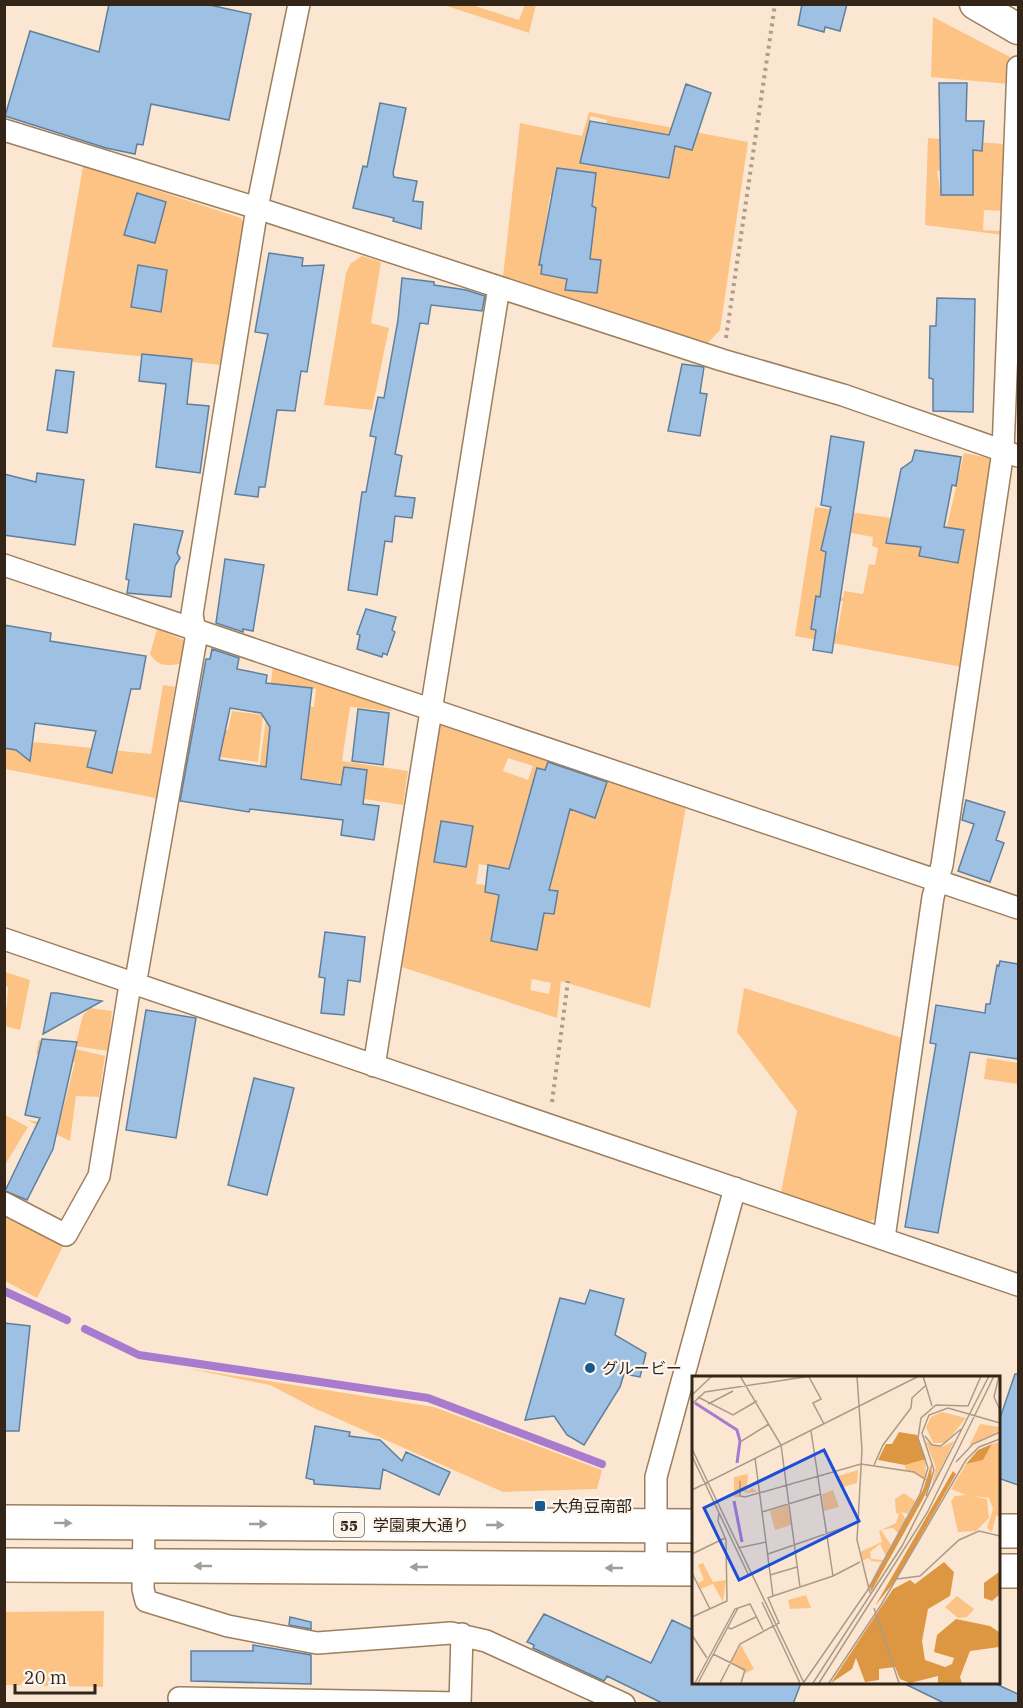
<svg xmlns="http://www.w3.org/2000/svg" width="1023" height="1708" font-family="'IBM Plex Serif','Noto Sans JP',serif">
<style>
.green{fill:#fdc384;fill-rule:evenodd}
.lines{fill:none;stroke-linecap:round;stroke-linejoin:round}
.stream{stroke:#a87bcf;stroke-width:8}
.building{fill:#9ec0e2;stroke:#5f7f9f;stroke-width:1.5;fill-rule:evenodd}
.minor-casing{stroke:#9d7e5d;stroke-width:24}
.secondary-casing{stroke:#9d7e5d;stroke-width:33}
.primary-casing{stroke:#9d7e5d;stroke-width:36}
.path{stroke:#ad9c89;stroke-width:4;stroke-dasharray:3 4.5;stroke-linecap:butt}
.minor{stroke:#fff;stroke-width:21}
.secondary{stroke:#fff;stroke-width:30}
.primary{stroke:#fff;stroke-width:33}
.oneway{fill:#a39d97}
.poi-dot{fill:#18598f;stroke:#fdf6ef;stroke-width:2}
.labels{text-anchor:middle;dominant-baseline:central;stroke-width:4.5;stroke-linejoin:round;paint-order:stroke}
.shield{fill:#fdf6ef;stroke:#706458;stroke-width:1.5}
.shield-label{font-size:15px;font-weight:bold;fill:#332618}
.poi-label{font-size:16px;fill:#332618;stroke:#fdf6ef;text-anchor:start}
.street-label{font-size:16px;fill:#332618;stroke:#fdf6ef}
.inset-river{fill:none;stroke:#a87bcf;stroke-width:3}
.inset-road{fill:none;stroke:#ab9a87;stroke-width:1.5}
.view{fill:#1d4ed8;fill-opacity:0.15;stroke:#1d4ed8;stroke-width:3}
.inset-edge{fill:none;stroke:#332618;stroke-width:3}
</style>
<rect width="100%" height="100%" fill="#fbe7d1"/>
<!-- green -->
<path class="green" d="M444 5H472L519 20 525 5H536L529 33Z
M933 17 1010 57 1009 84 931 77Z
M589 112 748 142 720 330 705 346 503 277 520 123 582 136ZM591 116 607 120 598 154 583 150ZM616 126 676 136 669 177 609 167ZM557 169 596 173 554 193ZM550 195 589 200V205L596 208 594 225 545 245 543 243ZM541 257 558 259 556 277 541 274ZM569 257 601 260 597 293 566 290Z
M928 138 1004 144 1003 235 925 225ZM937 171H942L966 195H941ZM984 210 1003 211 1001 231 983 230Z
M83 166 241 218 245 226 221 365 52 347Z
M362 256 381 262 371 323 389 328 372 410 324 405 346 273 351 263Z
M964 453 990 458 996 464 962 667 795 636 815 507 947 526ZM925 524 964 530 958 563 919 556ZM835 530 873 537 872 546 878 548 875 565 869 564 863 594 844 591 843 598 831 596 826 552ZM816 596 843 601 837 633 811 629Z
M157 629 186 641 183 659 179 664C165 666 158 666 150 654Z
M273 667 352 695 392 705 391 711 350 707 342 761 408 771 403 805 339 795 340 778 339 784 259 771ZM276 684 316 689 314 707H309L302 768 266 764ZM344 768 367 770 365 791 341 788Z
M163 685 175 687 156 798 5 769 4 739 151 754Z
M232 711 263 715 258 762 183 752 188 724 228 730Z
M435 719 686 807 650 1008 561 981 557 1018 402 967ZM508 758 533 766 528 780 503 771ZM548 762 607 782 595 817 537 796ZM441 821 473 826 466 867 434 861ZM479 864 551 878 549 890 558 892 554 914 544 913 537 950 491 941 499 895 485 892 486 885 476 884ZM532 979 551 983 549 994 530 990Z
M5 972 30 980 20 1030 5 1026 8 987 5 986Z
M744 988 902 1038 878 1217 869 1222 781 1192 797 1111 737 1032Z
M90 1008 112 1011 108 1051 75 1046 83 1015Z
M39 1040 105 1056 99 1097 76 1096 70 1141 27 1120 59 1125 75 1062 36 1054Z
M987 1058 1018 1063V1084L984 1079Z
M5 1115 28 1127 5 1165Z
M4 1211 65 1242 37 1298 5 1281Z
M186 1368 434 1407 602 1470 597 1489 503 1492 316 1409 270 1385Z
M104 1611 103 1687 5 1685V1612Z"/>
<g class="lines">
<!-- stream -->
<path class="stream" d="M4 1291 67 1320
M85 1329 139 1355 428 1398 602 1464"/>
</g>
<!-- building -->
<path class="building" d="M109 4H205L251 14 229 120 151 104 143 145 137 144 135 154 106 148 5 116 30 31 99 52Z
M802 4H847L840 31 825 27 824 32 798 25Z
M939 83H967L966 121H984L982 151 973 150V195H941Z
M686 84 711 93 692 150 675 146 669 178 580 163 590 121 669 135Z
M380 103 406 108 393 173 394 177 417 181 413 201 423 202 421 229 393 221 394 218 353 208 363 166 367 167Z
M557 168 596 173 592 206 596 208 590 259 601 260 597 293 565 290 567 279 541 274 542 265H539Z
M137 193 166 202 155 243 124 235Z
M269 253 303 258 302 266 324 265 307 372 301 371 295 411 277 410 265 487H259L258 497 235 494 268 334 255 332Z
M138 265 167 270 161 312 131 307Z
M402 278 434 282V285L466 290 485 296 482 311 431 305 428 324 420 323 395 454 402 456 395 496 415 498 412 518 395 516 392 542 385 541 377 595 348 590 362 492H366L376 437 370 436 378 397 384 398 398 320Z
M937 298 975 299 973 412 933 411V379L929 378 930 326H936Z
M142 354 192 359 187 404 209 406 200 473 156 467 166 384 139 381Z
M682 364 704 367 700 393 707 394 700 436 668 431Z
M56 370 74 372 67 433 47 430Z
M831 436 864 442 832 653 813 650 816 630 811 629 816 596 820 597 826 552 821 550 831 507 821 505Z
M915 450 961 457 956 486 952 485 944 527 964 530 958 563 919 556 921 547 886 543 901 469 912 461Z
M37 473 84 480 75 545 4 535V474L36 482Z
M134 524 183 531 177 553 180 558 175 566 171 597 127 593 129 580 126 579Z
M225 559 264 565 253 631 243 629V632L216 623Z
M366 609 396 617 392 630 395 632 387 655 383 653 382 657 357 649 360 635 357 634Z
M4 625 51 633 50 641 146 656 140 689H131L112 773 87 767 96 731 35 723 30 761 16 750 4 748Z
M212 649 239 658 237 669 267 675 266 683 312 688 301 779 341 785 344 767 367 770 363 804 379 806 374 840 341 835 343 820 250 809 249 812 180 801 206 659H210ZM230 708 261 713 270 727 266 767 219 760Z
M358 709 389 713 383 765 352 761Z
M548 762 607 782 595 818 570 809 549 890 558 891 554 914 544 913 537 950 491 941 499 895 485 892 488 865 509 869 537 768 545 770Z
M966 800 1005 812 996 840 1004 843 990 882 958 871 974 824 962 820Z
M441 821 473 826 466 867 434 862Z
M325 932 365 937 360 982 348 980 344 1015 321 1013 325 978 319 977Z
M1000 961 1018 964V1059L970 1052 938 1233 905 1227 936 1044 930 1043 936 1005 985 1013 986 1004H990L997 965 999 966Z
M51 993H57L102 1001 43 1034Z
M146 1010 196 1018 176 1138 126 1130Z
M42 1039 77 1042 53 1149 27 1200 5 1191 40 1118 25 1115Z
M254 1078 294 1088 267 1195 228 1185Z
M590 1290 624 1299 615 1335 646 1353 640 1377 624 1374 620 1387 584 1445 567 1435 554 1416 525 1420 560 1298 585 1304Z
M4 1323 30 1326 19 1431H4Z
M1015 1374H1018V1485L998 1478V1424Z
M315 1426 350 1432 349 1436 380 1440 402 1461 406 1452 450 1472 439 1495 383 1469 380 1489 314 1484V1480L306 1478Z
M544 1614 651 1663 672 1620 693 1630V1683H801L793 1704H664L607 1676 604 1681 533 1648 534 1645 527 1642Z
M290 1617 311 1622V1629L289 1625Z
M253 1645 311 1655V1684L191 1681V1651H253Z
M903 1683H994L1018 1694V1704H946Z"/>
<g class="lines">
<!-- minor casing -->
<g class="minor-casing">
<path id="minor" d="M4 130 257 208 722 360 843 395 1018 456
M4 565 1018 908
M4 939 1018 1285
M374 1066 499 287
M4 1203 66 1235 99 1176 129 991 137 974 196 639 192 614 257 208 299 4
M884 1238 933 897 942 865 1003 451 1018 67
M144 1524 143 1589 146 1601 228 1626 317 1643 451 1633 486 1641 624 1704
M656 1568V1477L735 1188
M179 1698 460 1703
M460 1704 462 1634"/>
</g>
<!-- secondary casing -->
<g class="secondary-casing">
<path id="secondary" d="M975 4 1018 29"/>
</g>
<!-- primary casing -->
<g class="primary-casing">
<path id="primary" d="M4 1522 693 1526
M998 1531H1018
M4 1565 693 1569
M998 1571H1018"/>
</g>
<!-- path -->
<path class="path" d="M726 338 775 4
M552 1102 568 981"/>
<!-- minor -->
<use href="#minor" class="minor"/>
<!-- secondary -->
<use href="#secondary" class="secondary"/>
<!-- primary -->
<use href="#primary" class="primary"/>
</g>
<!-- one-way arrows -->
<defs><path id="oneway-solid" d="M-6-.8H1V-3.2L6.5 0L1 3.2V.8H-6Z" transform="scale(1.5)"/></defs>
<g class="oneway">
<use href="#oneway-solid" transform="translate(63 1523) rotate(1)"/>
<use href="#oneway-solid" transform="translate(258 1524)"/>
<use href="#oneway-solid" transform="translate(495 1525)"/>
<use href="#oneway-solid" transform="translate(203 1566) rotate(-180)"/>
<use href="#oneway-solid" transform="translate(419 1567) rotate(-180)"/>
<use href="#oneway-solid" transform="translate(614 1568) rotate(-180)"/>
</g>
<!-- markers -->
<g class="poi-dot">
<circle cx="590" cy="1368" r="6"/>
<rect x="534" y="1500" width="12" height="12" rx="3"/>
</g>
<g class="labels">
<!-- shield labels -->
<rect class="shield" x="334" y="1513" width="30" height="24" rx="4.5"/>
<g class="shield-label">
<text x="349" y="1525">55</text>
</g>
<!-- poi labels -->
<g class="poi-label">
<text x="602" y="1368">グルービー</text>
<text x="552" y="1506">大角豆南部</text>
</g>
<!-- street labels -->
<g class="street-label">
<text x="421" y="1525">学園東大通り</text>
</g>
</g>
<!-- overview -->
<g transform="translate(692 1376)">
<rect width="308" height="308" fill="#fbe7d1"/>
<path d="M250 36 274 42 254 67H241L234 51 239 41ZM288 48 307 51V55L277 70ZM262 65 239 113 244 92 234 66 250 71ZM307 66V140H304L300 156 295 152 301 133 297 122 280 120 295 123 297 142 284 155 266 156 259 125 263 120 274 119 259 113 274 88 291 84 300 68ZM234 83 233 103 213 93V89ZM166 94 165 107 148 112 146 100ZM56 98 55 116 60 112 65 116 54 117 48 113 47 121H42V101ZM141 114 147 131 132 135 130 118ZM212 117 223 125 216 138 209 136 214 143 206 157 201 152 189 154 199 169 194 180 188 168 178 176 179 183 191 184 178 208 189 186 179 185 177 182 170 185 168 176 190 166 187 155 204 147 207 138 204 137 203 123ZM96 129 99 149 83 154 78 135ZM11 187 21 206 34 204 31 226 21 208 9 213 6 207 12 204 6 189ZM114 219 119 232 98 233 96 224ZM265 220 282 233 275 241 266 242 253 231ZM49 269 62 293 54 297 39 286Z" fill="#fdc384"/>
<path d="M207 56 225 59 234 83 213 89 186 84 194 68H200ZM300 68 291 84 274 88 286 74ZM240 86 239 105 231 123 179 216 178 210 231 114ZM261 95 264 98 203 205 183 230ZM252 186 262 196 258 220 236 233 230 265 233 284 253 291 260 288 262 282 242 276 245 259 264 243 298 250 307 256V271L278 275 268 301 270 307H246V300L218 307 208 303 203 291 187 293V304L173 306 164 282 160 293 139 307 201 213 218 204 223 208ZM307 196V219L300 225 292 222V207Z" fill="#dd9742"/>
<path class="inset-river" d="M3 27 45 54 48 65 45 87M42 125 50 166"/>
<path class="inset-road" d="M48 0 89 69 108 211M165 0 170 74 165 164 178 217M231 0 240 30M307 0 302 21 308 34M117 1 129 23 121 27 132 48M0 19 20 0M6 21 41 39 65 25M0 28 13 16 119 0M16 28 41 15M119 55 141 200M233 60 240 69 249 70 269 53M48 66 77 48M0 73 112 307M0 80 57 200M264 86 281 68 308 56M182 89 191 69 219 32 220 22 233 10M48 105V120L53 121 169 88 222 96 234 104M0 114 227 0M234 120 242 94 230 57 237 39 256 32 308 47M70 136 129 118M19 144 28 164M46 172 74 166M0 178 33 162M76 178 165 147M0 197 18 233M78 199 105 191M205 203 228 200 267 164 287 155 308 160M81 220 141 200 168 186M70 226 108 307M182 232 207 307M0 241 35 225 34 164 26 145 27 137M35 251 39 253 64 241M0 259 15 282M21 278 53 294 49 307M112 306 175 215 228 118 236 92 226 62 229 42 244 29 276 30 289 0M3 307 43 233 58 228 71 254M6 307 46 232M28 307 48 268 87 247 76 222 81 220 63 82M121 307 210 170 297 0M127 307 235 137 302 0M137 307 189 229 274 84 287 71 308 63"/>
<path class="view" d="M132 74 167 145 47 204 12 132Z"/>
<rect width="308" height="308" class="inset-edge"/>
</g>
<!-- border -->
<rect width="1023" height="1708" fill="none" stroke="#332618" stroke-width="12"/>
<!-- scale -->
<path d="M15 1684v9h80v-9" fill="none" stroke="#332618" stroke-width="3"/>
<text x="24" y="1684" font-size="18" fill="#332618" stroke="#fdf6ef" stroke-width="4.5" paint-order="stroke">20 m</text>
</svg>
